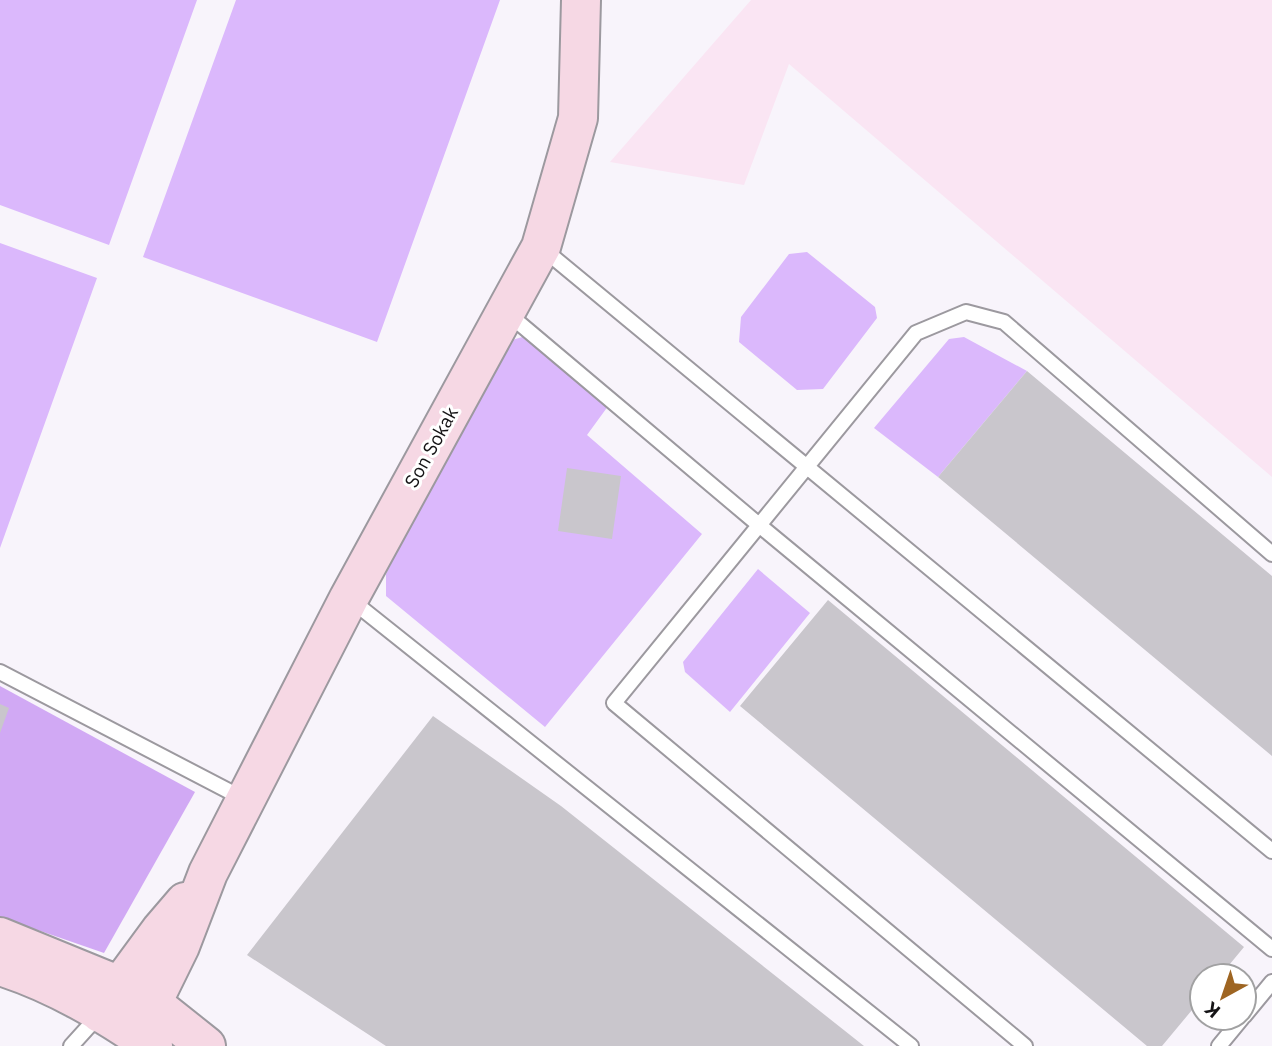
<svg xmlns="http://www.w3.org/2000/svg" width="1272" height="1046" font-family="'IBM Plex Sans',sans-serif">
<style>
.industrial{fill:#fae5f3}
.green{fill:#dbb8fc}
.forest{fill:#d1a9f4}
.building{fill:#c9c6cc}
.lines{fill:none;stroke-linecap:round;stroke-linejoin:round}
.service-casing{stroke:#9c999f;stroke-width:18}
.secondary-casing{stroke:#9c999f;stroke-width:42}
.service{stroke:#fff;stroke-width:14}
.secondary{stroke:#f6d8e4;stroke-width:38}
.labels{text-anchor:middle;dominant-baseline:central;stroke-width:6;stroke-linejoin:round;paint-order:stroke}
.street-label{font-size:19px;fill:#151416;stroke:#fff}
</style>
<rect width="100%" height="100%" fill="#f8f4fb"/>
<!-- industrial -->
<path class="industrial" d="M751 0H1272V477L789 64 744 185 610 162Z"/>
<!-- green -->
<path class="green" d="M0 0H197L109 245 0 205Z
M236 0H500L377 342 143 257Z
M0 243 97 278 0 548Z
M807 252 875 307 877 318 823 389 797 390 739 342 741 317 789 254Z
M532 334 614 398 587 435 702 534 545 727 386 596V574L495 350 509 341Z
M964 337 1027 371 938 477 874 428 949 339Z
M758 569 810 613 730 712 685 672 683 662Z"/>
<!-- forest -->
<path class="forest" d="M0 686 195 792 104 953 0 917Z"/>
<!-- building -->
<path class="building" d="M1027 371 1272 576V756L938 477Z
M567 468 621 476 612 539 558 531Z
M828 600 1244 947 1220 976H1202V998L1162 1046H1147L740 706Z
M0 704 9 708 0 733Z
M433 716 561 806 864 1046H386L247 955Z"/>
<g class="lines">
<!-- service casing -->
<g class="service-casing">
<path id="service" d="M542 248 1272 851
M506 312 759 525 1272 949
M351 600 911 1046
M0 672 244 799
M1244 1016 1272 982
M71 1046 100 1014
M1025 1046 614 703 916 333 966 312 1004 322 1272 554
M1219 1046 1242 1018"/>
</g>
<!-- secondary casing -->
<g class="secondary-casing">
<path id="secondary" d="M0 937 120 986 152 1003 206 1046
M0 966C55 983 106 1014 153 1046
M100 1013 161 930 185 902
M127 1028 152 1003 180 946 208 873 349 598 541 247 578 118 581 0"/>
</g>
<!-- service -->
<use href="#service" class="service"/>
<!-- secondary -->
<use href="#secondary" class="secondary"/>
</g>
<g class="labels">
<!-- street labels -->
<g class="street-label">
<text transform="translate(431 447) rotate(-61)">Son Sokak</text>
</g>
</g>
<!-- north arrow -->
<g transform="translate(1223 997) rotate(220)"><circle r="33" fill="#ffffff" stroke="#a1a1a2" stroke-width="2"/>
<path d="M0-5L12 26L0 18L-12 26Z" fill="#9e6522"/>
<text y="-10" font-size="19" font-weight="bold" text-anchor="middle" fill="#151416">K</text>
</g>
</svg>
